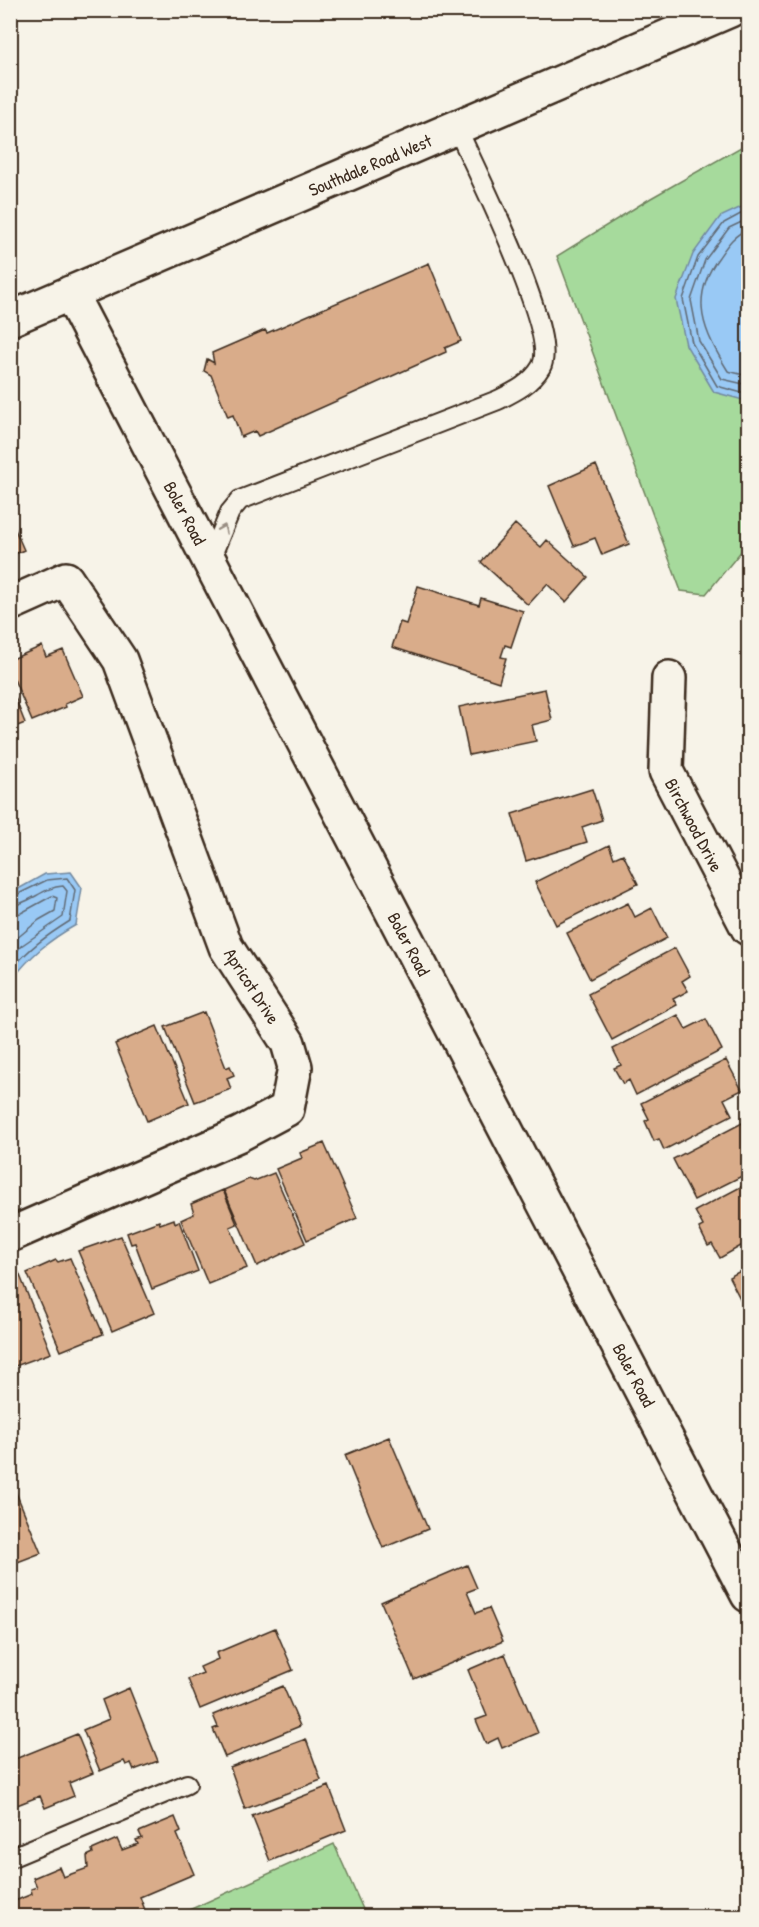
<svg xmlns="http://www.w3.org/2000/svg" width="759" height="1927" font-family="'Patrick Hand',sans-serif">
<style>
.green{fill:#a6da9c;stroke:#70825d;stroke-width:1.5}
.water{fill:#99c9f5;stroke:#73899f;stroke-width:1.5}
.lines{fill:none;stroke-linecap:round;stroke-linejoin:round}
.shore{stroke:#616a74;stroke-width:1.5}
.building{fill:#d9ac8a;stroke:#3b2a1e;stroke-width:1.5}
.lane-casing{stroke:#3b2a1e;stroke-width:22}
.street-casing{stroke:#3b2a1e;stroke-width:38}
.secondary-casing{stroke:#3b2a1e;stroke-width:38}
.lane{stroke:#f7f3e8;stroke-width:18}
.street{stroke:#f7f3e8;stroke-width:33}
.secondary{stroke:#f7f3e8;stroke-width:33}
.oneway{stroke:#998e83}
.labels{text-anchor:middle;dominant-baseline:central;stroke-width:5;stroke-linejoin:round;paint-order:stroke}
.street-label{font-size:18px;fill:#3b2a1e;stroke:#f7f3e8}
</style>
<rect width="100%" height="100%" fill="#f7f3e8"/>
<filter id="ink" filterUnits="userSpaceOnUse"><feTurbulence type="fractalNoise" baseFrequency=".0167" numOctaves="2"/><feDisplacementMap in="SourceGraphic" scale="12" xChannelSelector="R" yChannelSelector="G"/><feConvolveMatrix kernelMatrix="1 2 1 2 8 2 1 2 1" color-interpolation-filters="sRGB"/></filter>
<g filter="url(#ink)">
<!-- green -->
<path class="green" d="M748 143V543L706 594 681 591 557 256 651 198Z
M334 1844 366 1916H176Z"/>
<!-- water -->
<path class="water" d="M748 204V397L743 400 714 392 686 345 676 299 693 254 720 217Z
M71 872 82 888 76 925C49 940 30 956 11 981V893L45 874Z"/>
<g class="lines">
<!-- shore -->
<path class="shore" d="M748 210 724 223 698 257 683 299 692 343 717 386 742 393 748 392
M748 219 729 228 705 260 691 300 699 341 722 379 748 385
M748 229C734 235 728 244 719 257 688 299 704 332 728 371L748 376
M10 898 47 880 67 878 75 890 70 921C46 936 28 949 10 971
M10 906C30 904 43 887 63 886L67 891 63 917 21 946 10 959
M10 915 21 913 52 896 57 898 55 911 39 920 10 944"/>
</g>
<!-- building -->
<path class="building" d="M429 263 461 341 445 348 446 352 258 436 255 431 241 437 233 415 228 417 211 375 204 371 207 359 214 363 212 353 265 330 267 333Z
M596 465 629 544 602 555 595 538 574 546 549 486Z
M10 518 24 550 10 556Z
M515 524 541 547 547 540 588 577 566 602 547 584 528 605 481 562Z
M418 586 479 605 481 598 523 611 511 647 505 645 501 657 506 658 499 682 392 647 400 622 406 624Z
M42 646 46 657 63 650 83 696 65 704 66 707 32 721 10 670V660Z
M10 685 25 723 10 729Z
M545 689 552 720 532 725 536 741 469 755 459 707Z
M592 789 602 820 582 827 587 842 526 861 512 814Z
M609 845 614 858 623 854 638 884 556 925 535 882Z
M628 903 635 917 652 908 667 938 590 979 567 933Z
M675 948 690 976 682 981 688 991 673 999 677 1005 612 1040 588 994Z
M204 1012 226 1068 230 1066 234 1075 227 1078 231 1089 195 1102 165 1027Z
M678 1015 686 1029 706 1019 722 1050 636 1095 629 1080 623 1084 614 1068 621 1065 613 1049Z
M157 1026 189 1103 147 1121 115 1044Z
M726 1060 742 1090 724 1099 732 1115 664 1150 659 1139 654 1141 645 1121 649 1119 641 1103Z
M748 1120V1173L694 1200 673 1159Z
M324 1143 357 1218 307 1240 276 1169 302 1158 300 1153Z
M274 1173 305 1243 257 1266 224 1190 249 1179 254 1181Z
M748 1183V1242L720 1258 712 1244 708 1246 699 1228 703 1226 695 1211Z
M223 1190 237 1224 230 1227 247 1268 208 1284 181 1220 194 1214 191 1204Z
M174 1219 175 1223 179 1221 198 1271 152 1289 135 1243 131 1244 127 1233 159 1221 160 1224Z
M121 1236 154 1313 112 1331 78 1251Z
M70 1258 103 1334 61 1351 27 1273 56 1260 58 1262Z
M748 1267V1314L729 1277Z
M19 1273 51 1353 10 1368V1276Z
M389 1437 428 1529 383 1548 345 1455Z
M10 1478 41 1553 10 1565Z
M467 1565 477 1588 467 1592 476 1613 489 1608 503 1641 414 1679 381 1602Z
M275 1628 293 1670 200 1709 188 1679 203 1673 200 1667 218 1659 216 1653Z
M505 1654 538 1733 502 1748 498 1738 486 1744 476 1720 487 1716 468 1670Z
M283 1686 300 1726 225 1757 213 1729 218 1727 213 1715Z
M129 1688 158 1761 134 1770 131 1763 126 1765 124 1761 100 1771 83 1730 109 1719 102 1700Z
M77 1734 93 1773 69 1783 74 1796 45 1808 40 1796 12 1807 17 1819 10 1822V1761Z
M306 1739 321 1780 245 1809 230 1767Z
M329 1786 346 1830 270 1861 252 1816Z
M175 1817 181 1832 177 1834 194 1874 140 1897 145 1910 129 1916H100L99 1913 91 1916H15L10 1903 32 1894 31 1889 37 1887 33 1878 59 1867 63 1877 88 1868 87 1856 93 1853 92 1850 117 1839 122 1850 138 1844 136 1840 142 1838 139 1832Z"/>
<g class="lines">
<!-- lane casing -->
<g class="lane-casing">
<path id="lane" d="M210 560 230 512 240 500 498 400C514 392 531 384 541 367 560 335 474 166 457 128
M10 1858 187 1784"/>
</g>
<!-- street casing -->
<g class="street-casing">
<path id="street" d="M10 604 66 579 120 660 226 947 288 1043 295 1067 287 1109 240 1134 10 1235
M669 678 666 771 748 928"/>
</g>
<!-- secondary casing -->
<g class="secondary-casing">
<path id="secondary" d="M70 293 748 1595
M10 319 730 10"/>
</g>
<!-- lane -->
<use href="#lane" class="lane"/>
<!-- street -->
<use href="#street" class="street"/>
<!-- secondary -->
<use href="#secondary" class="secondary"/>
</g>
<!-- one-way arrows -->
<defs><path id="oneway-chevron" d="M-2-3.5L2.5 0L-2 3.5" fill="none" stroke-width="1.6" stroke-linecap="round" stroke-linejoin="round" transform="scale(1.5)"/></defs>
<use class="oneway" href="#oneway-chevron" transform="translate(223 529) rotate(-67)"/>
</g>
<g class="labels">
<!-- street labels -->
<g class="street-label">
<text transform="translate(370 165) rotate(-23)">Southdale Road West</text>
<text transform="translate(185 513) rotate(62)">Boler Road</text>
<text transform="translate(694 825) rotate(62)">Birchwood Drive</text>
<text transform="translate(409 944) rotate(62)">Boler Road</text>
<text transform="translate(252 986) rotate(57)">Apricot Drive</text>
<text transform="translate(634 1375) rotate(62)">Boler Road</text>
</g>
</g>
<!-- margin -->
<rect width="759" height="1927" fill="none" stroke="#f7f3e8" stroke-width="36"/>
<rect x="18" y="18" width="723" height="1891" fill="none" stroke="#3b2a1e" stroke-width="2" filter="url(#ink)"/>
</svg>
